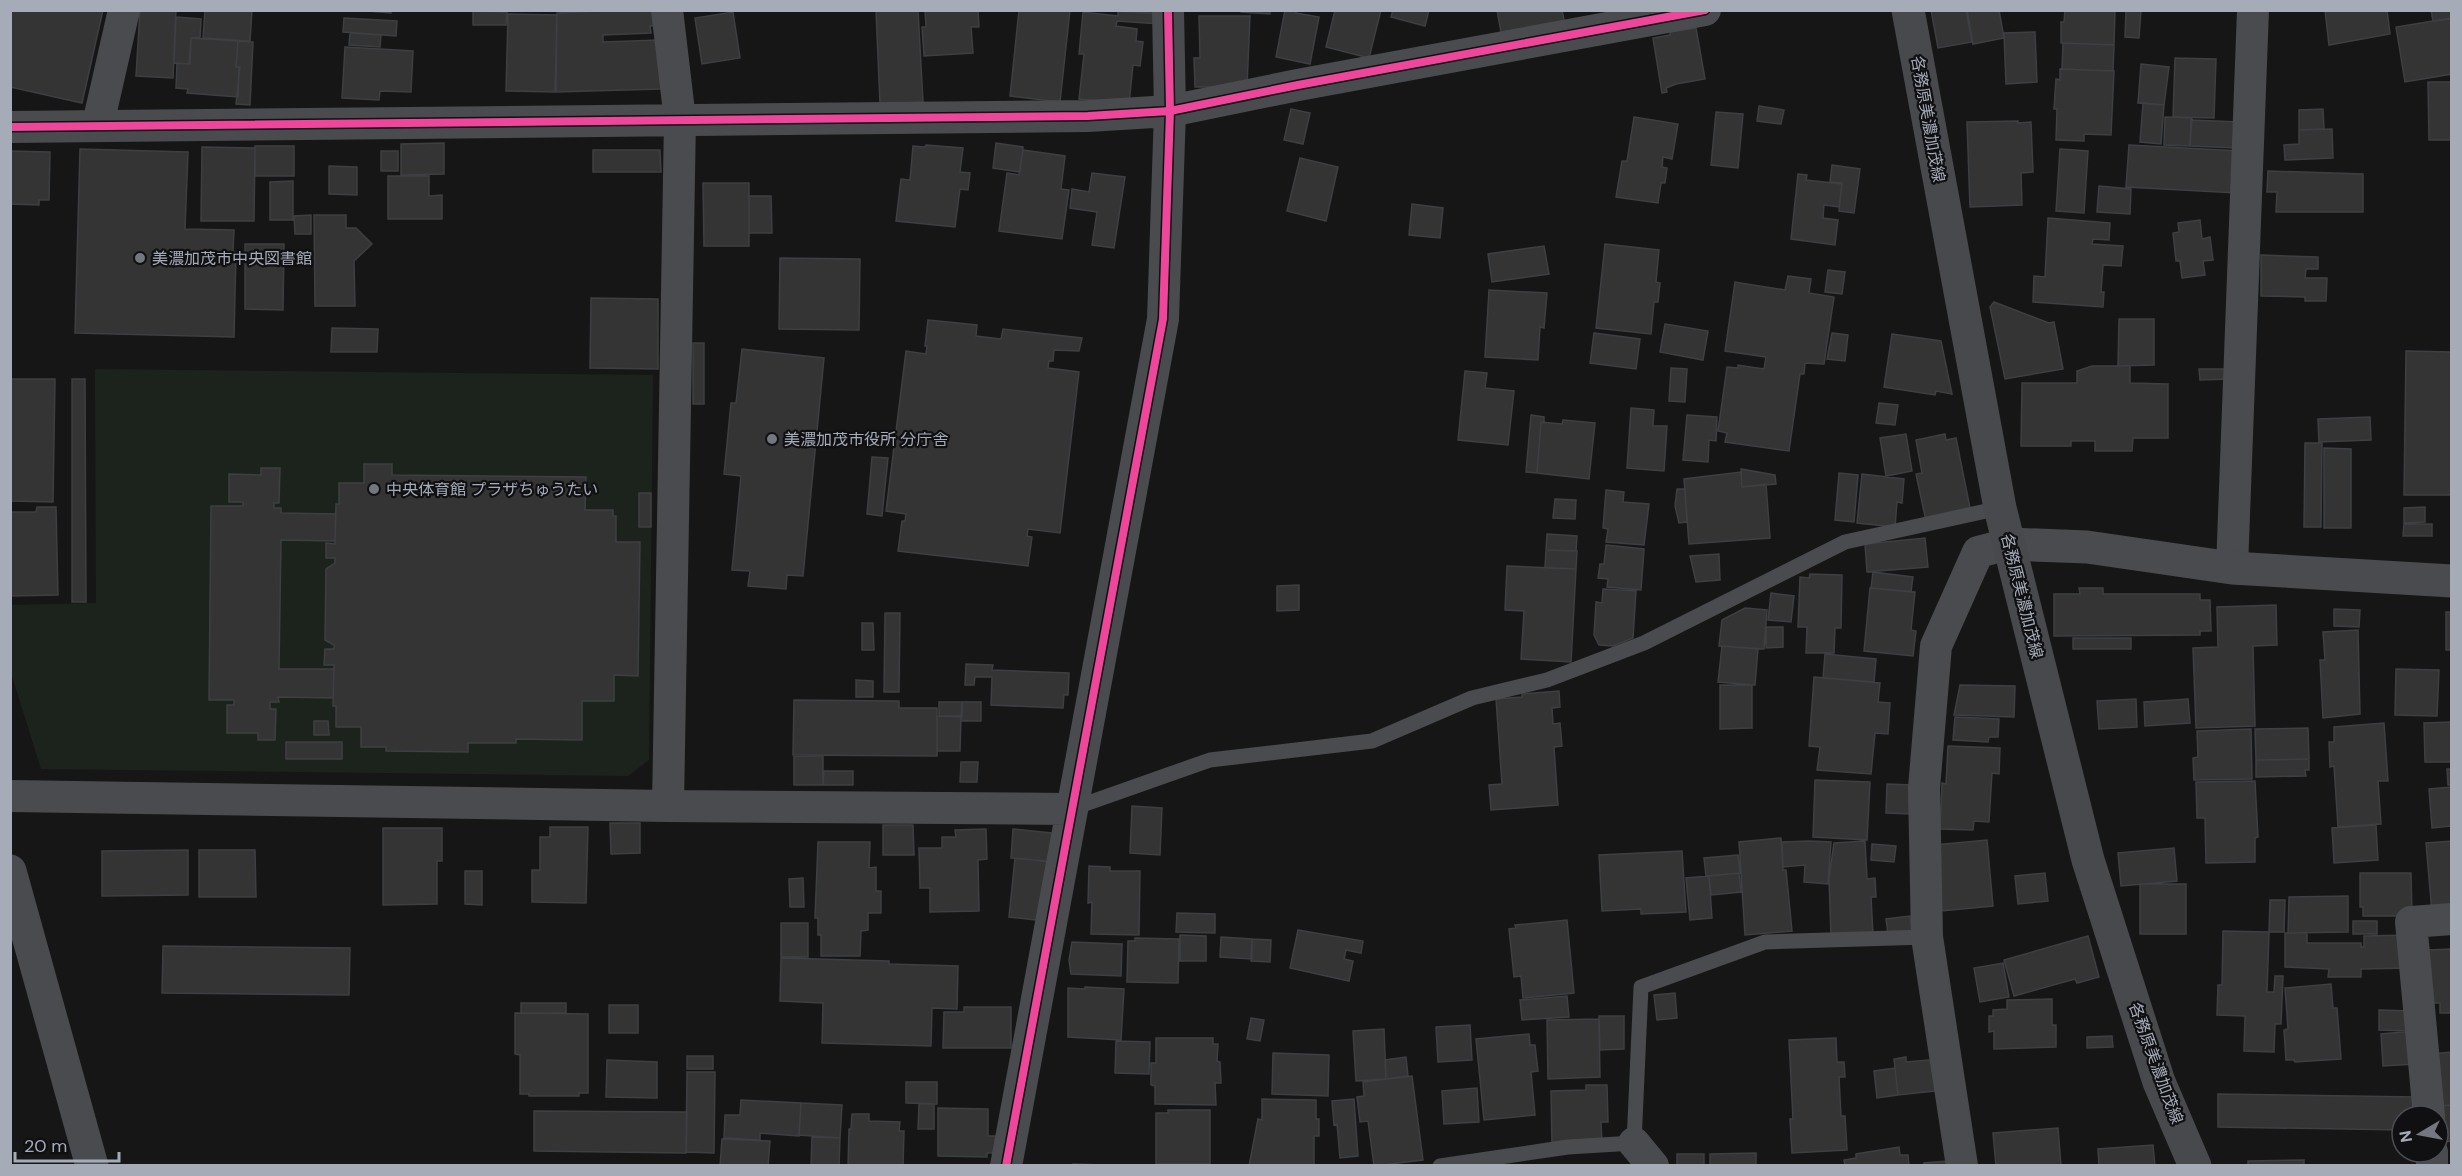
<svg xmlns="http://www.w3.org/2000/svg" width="2462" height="1176" font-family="'DM Sans','Noto Sans JP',sans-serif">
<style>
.green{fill:#1c231d}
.building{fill:#343435;stroke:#3e3f42;stroke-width:1.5}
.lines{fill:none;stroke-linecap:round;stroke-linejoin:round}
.service{stroke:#4a4b4f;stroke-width:15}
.minor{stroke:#4a4b4f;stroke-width:32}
.tertiary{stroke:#4a4b4f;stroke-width:33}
.secondary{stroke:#48494d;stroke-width:33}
.cycleway-casing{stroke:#101012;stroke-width:11}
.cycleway{stroke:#ed469a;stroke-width:8}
.poi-dot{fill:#74777f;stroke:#101012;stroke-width:2}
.labels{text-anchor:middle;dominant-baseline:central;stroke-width:4.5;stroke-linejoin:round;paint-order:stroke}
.street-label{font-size:16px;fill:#a6abb8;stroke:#101012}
.poi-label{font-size:16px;fill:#a6abb8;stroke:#101012;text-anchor:start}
</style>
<rect width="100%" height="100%" fill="#161616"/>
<!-- green -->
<path class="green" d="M95 369 653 375 649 760 628 776 41 769 11 673 10 605 96 603Z"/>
<!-- building -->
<path class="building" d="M10 10H103L82 103 10 87Z
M140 10H176L173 78 136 76Z
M205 10H252L250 41 203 38Z
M355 10H391V13Z
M621 10H657L658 26H650L651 33 603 35V42L659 40 661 89 556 92 557 13Z
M876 10H918L923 102 880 104Z
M925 10H978L979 27H971L973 53 924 56 922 27H926Z
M1019 10H1070L1060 102 1010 96Z
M1111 10H1160V14Z
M1241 10H1270V14L1241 12Z
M1285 10H1296V13L1319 17 1310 64 1276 57Z
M1335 10H1381L1369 58 1326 47Z
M1393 10H1429L1425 26 1391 17Z
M1497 10H1562L1565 24 1501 32Z
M1931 10H1966L1972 42 1938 48Z
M1967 10H1999L2004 38 1973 44Z
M2065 10H2115L2114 45 2061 43V22H2064Z
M2126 10H2141L2139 38 2125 37Z
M2325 10H2387L2390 34 2329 45Z
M2431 10H2452V19L2433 21Z
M473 11 507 12 506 25H473Z
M1118 11 1161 14 1160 24 1117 21 1116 26 1137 29 1136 41 1143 42 1140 66 1133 65 1129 104 1079 99 1084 54H1079L1083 12 1118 16Z
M733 12 740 58 702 64 695 18Z
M508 14 557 15 555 92 506 91Z
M1199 16H1250L1247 87H1195L1194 58H1200Z
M176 17 201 19 200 38H191L189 64 174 63Z
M344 18 397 21 396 36 343 32Z
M2452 18V74L2405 82 2396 27Z
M1696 28 1705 79 1676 84 1666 88 1667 92 1662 93 1653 38 1670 35V32Z
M2035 32 2037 82 2006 84 2004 33Z
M350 33 381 35 380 47 349 45Z
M191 38 238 41 236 67H239L238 97 187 93 188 89 176 88 177 63 190 64Z
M238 41 253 42 250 105 236 104 240 67H236Z
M2063 43 2114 45 2113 71 2062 69Z
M345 47 413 51 411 92 380 91 379 100 342 98Z
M2175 58 2216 59 2214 118 2173 117Z
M2141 64 2169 67 2164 105 2138 103Z
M2060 69 2114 71 2111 135 2084 134V141L2056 140 2057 109H2054L2056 79 2060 80Z
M2428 82H2452V140H2429Z
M2143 103 2164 105 2161 144 2140 142Z
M1759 106 1784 110 1781 124 1757 121Z
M1291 109 1310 113 1303 144 1284 140Z
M2323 109 2324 129 2299 130V110Z
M1716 112 1743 114 1738 168 1711 165Z
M1634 117 1678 124 1672 159 1663 157 1662 167 1667 168 1665 183H1661L1658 203 1616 197 1622 161H1627Z
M2165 117 2192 118 2190 146 2164 145Z
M2191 120 2238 122 2237 148 2190 146Z
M2018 121V123L2031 122 2033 172 2021 173 2022 205 1970 207 1967 122Z
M2332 129 2333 158 2285 160 2284 145 2299 144V130Z
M444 143V174L401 175V144Z
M996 143 1023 147 1020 172 993 168Z
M926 145 963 148 960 172 970 173 968 190 960 189 955 227 896 221 901 179 910 180 913 146 925 147Z
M2129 145 2240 151 2237 193 2126 187Z
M255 146H294V176H255Z
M202 147 255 148 254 221H201Z
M80 149 188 152 185 229 234 230 233 252H236L234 337 75 333Z
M2060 149 2088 151 2084 213 2056 211Z
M593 150H660L661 172H593Z
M1023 150 1065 156 1061 189 1069 190 1062 239 999 231 1007 173 1019 175Z
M10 151 50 152 49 200H39V205L10 204Z
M381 151H398V171H381Z
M1300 158 1338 167 1326 221 1287 211Z
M1832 165 1860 169 1854 213 1839 211 1842 183 1830 182Z
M329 166 357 167V195L329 194Z
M2268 171 2363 174V212H2276L2277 192H2267Z
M1092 173 1125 177 1114 248 1092 245 1097 212 1070 208 1072 189 1089 192Z
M1798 174 1807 175 1806 180 1842 184 1839 207 1824 205 1823 218 1838 220 1835 245 1791 239Z
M388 176H429V196L442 195V219H388Z
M293 181V220H270V182Z
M703 183H749V246H704Z
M2099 186 2131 189 2130 214 2097 212Z
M749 196H771L772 233H749Z
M1412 204 1443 208 1440 238 1409 235Z
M311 215V234H295L294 216Z
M314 215H346V228H356L372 244 354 261 355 306H315Z
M2048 218 2110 223 2109 240 2093 239 2092 244 2123 246 2121 266 2103 265 2101 292H2104L2103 307 2033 302 2034 276 2045 277Z
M2200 220 2202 239 2210 237 2213 260 2203 261 2205 275 2182 278 2180 261H2176L2173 233 2179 232 2178 223Z
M245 244H284L283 310 245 309Z
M1605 244 1659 250 1656 282 1660 283 1658 302H1654L1651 334 1596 328Z
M1544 246 1549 274 1492 282 1488 254Z
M2261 255 2318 257V269H2306L2305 278H2327L2326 301H2305V297L2261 296Z
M780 258 860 259 859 330 779 329Z
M1828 270 1845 272 1842 294 1825 292Z
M1788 276 1811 279 1809 293 1834 297 1824 364 1805 363 1804 374H1800L1789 451 1725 442 1727 433 1718 431 1727 367 1738 368V365L1764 369 1766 357 1725 351 1735 282 1785 290Z
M1489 290 1547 293 1544 328 1540 327 1538 360 1485 357Z
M591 298 658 299V369L590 368Z
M1994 302 2049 323 2054 322 2063 369 2005 379 1990 307Z
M2119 319H2154V365L2118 366Z
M928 320 977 325 976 336 1001 339 1003 329 1082 338 1079 351 1054 350 1053 361H1049L1048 368 1079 372 1060 533 1028 529 1027 536 1032 537 1028 566 898 551 902 521H905L906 514 886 511 906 351 926 354 927 346H925Z
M1665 324 1708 331 1703 360 1660 352Z
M332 328 378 329 377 352H331Z
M1594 333 1640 339 1636 369 1590 363Z
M1832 333 1848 335 1845 361 1827 359Z
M1892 334 1941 341 1952 394 1936 391 1935 395 1884 387Z
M693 343H704V404H693Z
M742 349 824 358 803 576 787 575 786 589 748 586 750 571 732 570 741 476 724 474 731 403H736Z
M2406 351 2452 352V495H2404Z
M2092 366H2130V383L2168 384V438H2133L2132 451H2095V441H2071V446H2021L2022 383H2077V371Z
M1671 368 1687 369 1685 402 1669 401Z
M2199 369H2231V379L2200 380Z
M1465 371 1487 373 1485 388 1514 391 1508 445 1458 440Z
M10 379H55L53 502 10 501Z
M72 379H85L86 602H72Z
M1879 403 1898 405 1895 425 1876 423Z
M1631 408 1654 410 1653 426H1667L1664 471 1627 468Z
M1531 415 1544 417V423L1541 422 1537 473 1526 472Z
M1687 415 1717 417 1716 441 1709 440 1708 462 1683 460Z
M2370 417 2371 440 2319 442 2318 419Z
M1563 420 1595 423 1589 479 1537 473 1541 422 1562 424Z
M1906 434 1912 471 1886 476 1880 438Z
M1945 434 1946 440 1956 438 1971 513 1926 521 1916 474 1922 473 1916 440Z
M2305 443H2322L2321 527H2304Z
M2324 448 2351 449V528H2324Z
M872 457 888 458 882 516 867 514Z
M364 464H392V475L586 477 585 510H613V516H616V542H640L638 676 614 675V701H582V740L516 739V743H468V752L386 751V747H361V727H336V706H333L334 665H324L325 649H334V645L325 640 326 569 335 563V558H326V543L335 544 336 504H339V483H364Z
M261 468H280L279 503H274V508H281V513L336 514 335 541 281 540 279 669H334L333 698 278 697 279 702H270V709H276L275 740H258V733H227V705H234V700H209L211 506H243V502H229V474L261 475Z
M1741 469 1775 475 1776 484 1742 487Z
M1741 472 1742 487 1766 484 1770 538 1689 544 1684 479Z
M1839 473 1858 475 1854 522 1835 520Z
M1862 474 1904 479 1902 503 1897 502 1895 527 1857 523Z
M1677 489H1685L1687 522 1679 523 1675 506Z
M1606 490 1624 492 1623 502 1649 504 1644 545 1606 542 1608 529 1603 528Z
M639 493H651V527H639Z
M1555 499 1576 500 1575 519 1553 518Z
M37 507H56L58 595 10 596V512H36Z
M2425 507V522L2404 523V508Z
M2404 524H2432V536H2403Z
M1547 534 1577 536 1576 551 1546 550Z
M1925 538 1928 567 1867 572 1865 544Z
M1606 545 1644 549 1641 590 1607 587 1608 579 1598 578 1600 564H1604Z
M1546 550 1577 551 1576 569 1545 568Z
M1719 554 1720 580 1696 582 1690 556Z
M1507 566 1576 569 1571 662 1521 659 1524 611 1505 610Z
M1873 572 1913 577 1911 592 1871 588Z
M1810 574 1842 575 1841 628H1835L1834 653H1806L1807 627H1798L1800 577 1809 578Z
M1299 585V610L1277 611V586Z
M1870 588 1915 592 1911 630 1916 631 1913 656 1864 651Z
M2079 588H2103V594H2200V600H2210L2211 631H2200V635L2054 636V594H2080Z
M1603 589 1636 591 1633 638 1613 646 1599 645 1594 635 1596 602 1602 603Z
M1771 593 1794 596 1791 622 1768 620Z
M2276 605 2277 645 2253 646 2255 726 2196 728 2193 648 2218 647 2217 607Z
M1745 608 1767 610 1764 649 1719 646 1722 620Z
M2334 609 2360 610 2359 627 2334 626Z
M2446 612H2452V650H2446Z
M885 613H900L899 692H884Z
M862 623H873L874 650H862Z
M1766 627H1783V647L1766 648Z
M2358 630 2360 714 2323 718 2320 660H2325L2323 632Z
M2073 638H2131V649H2073Z
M1722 646 1758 649 1755 685 1718 682Z
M1825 654 1876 659 1874 682 1823 678Z
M966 664 993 665 992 670 1069 673 1068 695H1064L1063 708 991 705 992 677H975L974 685H965Z
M2396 669 2439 670 2437 716 2395 715Z
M1814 677 1880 683 1878 702 1890 703 1888 734 1875 733 1871 774 1817 770 1820 747 1809 746Z
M856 680 873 681V697H856Z
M1720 685H1752V728L1720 729Z
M1960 685 2015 686 2014 717 1954 715Z
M1559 691 1560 707 1552 708 1553 724 1560 723 1562 746 1554 747 1558 805 1491 810 1489 785 1502 784 1496 699 1522 697V694Z
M2136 699 2137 727 2099 729 2097 701Z
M2188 699 2190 723 2145 726 2144 702Z
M794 700 899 701V708H937V756L793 755Z
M939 702H962V716H939Z
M962 702H981V721H961Z
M937 716 961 717 960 751H937Z
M1955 717 1999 719 1998 737H1989L1988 742 1953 740Z
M314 721H328L329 735H314Z
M2452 722V762H2425L2424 723Z
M2384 723 2388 781H2378L2381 824 2338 827 2334 766 2330 767 2329 742H2334V727Z
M2308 728 2309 759 2256 760 2255 729Z
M2251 729 2252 779 2194 780 2193 758 2198 757 2197 731Z
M286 742H342V759H286Z
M1948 746 2000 748 1999 774 1992 773 1989 822 1974 821 1973 830 1940 829 1942 783 1946 784Z
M794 756H823V785H794Z
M2309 759V770H2305L2306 776 2256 777V760Z
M961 762H978L977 782H960Z
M2447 769H2452V785H2448Z
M824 771H853V785H823Z
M1815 780 1870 782 1867 840 1813 837Z
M2255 781 2258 837 2255 838V862L2206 863 2205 818H2197L2196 782Z
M1887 784 1913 785 1911 814 1886 813Z
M2452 787V833L2451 826 2432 828 2429 789Z
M1132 806 1162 808 1160 855 1130 853Z
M610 823H640V853L611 854Z
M883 825H913L914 855H883Z
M2376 825 2378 860 2334 863 2332 828Z
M550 827H588L586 903 532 902V870H540V837H550Z
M383 828H442V861H437V904L383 905Z
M986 829 987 859 978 860 979 911 930 912V888H920L919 848H942V837H956L955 830Z
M1013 829 1061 834 1058 862 1011 858Z
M1781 838 1783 870H1786L1792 931 1745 935 1739 842Z
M1987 840 1993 906 1941 911 1934 845Z
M1810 841 1831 842 1828 884 1804 882 1805 865 1783 867 1782 842Z
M1865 841 1867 879 1875 878 1876 897H1871L1873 935 1831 937 1829 878 1834 843Z
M2452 841V911L2432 913 2426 843Z
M818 842H870L869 868 876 867V891H881V913H868V930L861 931 860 956H821V935H818V918H815Z
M1872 844 1896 846 1894 862 1871 860Z
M2174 848 2177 881 2121 886 2118 853Z
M188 850V895L102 896V851Z
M199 850H255L256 897H199Z
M1682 851 1686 912 1641 914V909L1602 911 1599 855Z
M1738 855 1740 873 1706 876 1704 858Z
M1015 858 1050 862 1044 921 1009 917Z
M1089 866 1110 867V871H1140L1139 935 1091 934 1092 902 1088 903Z
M465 871H482V905L465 904Z
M1739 873 1741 892 1711 895 1709 876Z
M2045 873 2048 901 2018 904 2015 876Z
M2360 873H2411L2412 916H2363V907H2360Z
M1709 876 1712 918 1690 920 1686 878Z
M803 878 804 907H790L789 879Z
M2140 884H2186V934H2140Z
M2348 896V932L2288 933 2289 897Z
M2270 900H2285L2284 932H2269Z
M1177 913 1215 914V933L1176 932Z
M1910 916 1912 932 1888 934 1886 919Z
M1567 920 1574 993 1523 998 1521 976 1514 977 1509 929 1516 928 1515 925Z
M2353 921H2377V934H2353Z
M781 923H808V957H781Z
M1298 930 1363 941 1361 953 1346 950 1344 959 1353 961 1349 981 1290 968Z
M2223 931 2269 932 2267 992H2274L2275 976H2283L2281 1024H2275L2274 1052 2244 1051 2245 1016 2217 1015 2218 985H2222Z
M2285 933H2307V943H2361V947H2364V936L2410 935V968L2361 969V977H2328L2329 969 2285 967Z
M1180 935 1206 936V961H1180Z
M2088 936 2099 977 2077 983 2075 979 2014 996 2004 960Z
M1221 937 1252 939V959L1220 957Z
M1135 938 1179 939 1178 983 1127 982 1128 941H1135Z
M1252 939 1271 940 1270 962 1251 961Z
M1072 942 1122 944 1121 976 1071 974 1069 960Z
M163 946 350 948 349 995 162 993Z
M2452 949V1013H2440V1003H2429L2427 950Z
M781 958 889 961V964L958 966 957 1009 932 1008 931 1046 822 1043 823 1003 780 1001Z
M2003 963 2009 997 1980 1002 1974 968Z
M2331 984 2333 1008H2337L2341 1059 2295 1062 2294 1060H2286L2284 1030 2288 1029 2285 988Z
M1085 987 1124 989 1121 1040 1068 1037V988L1085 989Z
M1675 993 1677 1018 1657 1020 1654 995Z
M1567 996 1569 1017 1522 1020 1520 1000Z
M2052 999V1025H2056V1047L1994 1049V1031L1989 1032V1016H1993V1010L2007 1009V1000Z
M521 1003H566V1013H521Z
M609 1005H638V1033H609Z
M964 1007H1011V1048H943L944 1012H964Z
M2379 1010 2412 1011 2411 1031 2379 1030Z
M515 1013 588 1014V1093H579V1096H529V1094H520V1055L515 1054Z
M1599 1016H1624V1049L1600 1050Z
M1251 1018 1264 1020 1260 1041 1247 1039Z
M1599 1019 1600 1077 1548 1079 1547 1020Z
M1470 1025 1472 1060 1438 1062 1436 1027Z
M1384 1029 1386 1079 1356 1081 1353 1031Z
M2413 1031 2415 1064 2383 1066 2381 1034Z
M1529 1034 1530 1045H1535L1538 1071 1531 1072 1535 1115 1484 1120 1476 1039Z
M2112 1036 2113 1047 2087 1048V1037Z
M1156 1038H1213V1044H1218L1217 1061 1220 1062 1221 1083H1215L1216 1105 1155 1104V1086L1151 1085V1063H1156Z
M1836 1038 1837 1062H1844L1845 1077H1839L1841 1116H1845L1847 1150 1792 1153 1790 1119H1793L1789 1040Z
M1116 1041 1150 1042 1149 1074 1115 1073Z
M2452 1052V1105L2437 1106 2431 1054Z
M1273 1053 1329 1055 1328 1096 1272 1094Z
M687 1056H713V1069H687Z
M1406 1057 1408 1076 1386 1079 1385 1060Z
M1906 1057V1062L1940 1059 1944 1090 1898 1095 1894 1059Z
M607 1060 657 1062V1098L606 1097Z
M1895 1068 1898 1095 1877 1098 1874 1071Z
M687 1072H715L714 1153 686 1152Z
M1412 1076 1423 1160 1374 1166 1368 1121 1360 1122 1357 1097 1364 1096 1363 1082Z
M906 1082H937V1104L906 1103Z
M1586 1085H1607L1608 1122H1601L1602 1144 1552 1145 1551 1091 1586 1090Z
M1477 1088 1479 1122 1444 1124 1442 1091Z
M2218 1094 2417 1097 2416 1116H2402V1130L2218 1127Z
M1262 1099 1316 1100V1119H1319V1136H1314V1166H1249L1258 1119 1262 1120Z
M1354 1099 1358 1156 1340 1158 1337 1124 1334 1125 1332 1101Z
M741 1100 801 1103 799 1136 760 1133V1140L724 1138 725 1115H740Z
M801 1103 842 1105 840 1138 799 1135Z
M919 1104H934V1129H918Z
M2452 1105V1141L2441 1142 2437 1106Z
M938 1108 988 1109V1136H999V1153H987V1157L938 1156Z
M1168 1110H1210V1164H1156V1113H1168Z
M534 1111 687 1112 686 1153 534 1151Z
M852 1114H869V1121L900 1122 899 1131H904L903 1166H848L849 1129H851Z
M2058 1128 2061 1166H1996L1993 1133Z
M812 1137 840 1138 839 1166H811Z
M722 1139 770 1141 768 1166H720Z
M2153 1145 2155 1166H2099L2098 1149Z
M1899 1147 1900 1155H1908L1909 1166H1845L1844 1160 1856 1158V1154Z
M1756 1153V1166H1710V1154Z
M1677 1154H1704V1166H1677Z
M1959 1160 1960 1166H1924V1163Z
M2304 1160V1166H2248V1161Z
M1073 1164 1133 1166H1073Z"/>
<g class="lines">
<!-- service -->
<path class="service" d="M1071 809 1210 760 1372 741 1472 698 1547 680 1644 643 1845 542 2000 508
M1440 1166 1568 1147 1634 1143 1641 987 1765 942 1927 937"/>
<!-- minor -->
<path class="minor" d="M667 10 680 120 668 806
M98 124 124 10
M10 127 1088 116 1170 111 1298 85 1705 10
M2232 568 2253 10
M10 796 668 806 1071 809
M2429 1116 2411 922 2452 919
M1634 1143 1653 1166
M2432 1152V1166
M1006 1166 1163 319 1170 111 1168 10
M1962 1166 1927 937 1924 788 1936 646 1978 552 2009 544"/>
<!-- tertiary -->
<path class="tertiary" d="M2009 544 2087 547 2232 568 2452 581
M10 871 92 1166"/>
<!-- secondary -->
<path class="secondary" d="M1908 10 2000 508 2088 860 2159 1082 2195 1166"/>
<!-- cycleway casing -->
<g class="cycleway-casing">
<path id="cycleway" d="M10 127 1088 116 1170 111 1298 85 1705 10
M1006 1166 1163 319 1170 111 1168 10"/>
</g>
<!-- cycleway -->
<use href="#cycleway" class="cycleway"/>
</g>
<!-- markers -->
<g class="poi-dot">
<circle cx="140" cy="258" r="6"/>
<circle cx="772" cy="439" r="6"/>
<circle cx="374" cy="489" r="6"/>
</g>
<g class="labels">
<!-- street labels -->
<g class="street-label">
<text transform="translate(1928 119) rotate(80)">各務原美濃加茂線</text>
<text transform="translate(2022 596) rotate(76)">各務原美濃加茂線</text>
<text transform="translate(2156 1063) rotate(70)">各務原美濃加茂線</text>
</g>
<!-- poi labels -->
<g class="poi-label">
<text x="152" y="258">美濃加茂市中央図書館</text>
<text x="784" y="439">美濃加茂市役所 分庁舎</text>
<text x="386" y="489">中央体育館 プラザちゅうたい</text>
</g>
</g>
<!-- border -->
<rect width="2462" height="1176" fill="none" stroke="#a6abb8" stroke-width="24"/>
<!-- north arrow -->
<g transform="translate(2420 1134) rotate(260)"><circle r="28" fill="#101012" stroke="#4c4e54" stroke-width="1.5"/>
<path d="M0-4.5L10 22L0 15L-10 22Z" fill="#74777f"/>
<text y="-9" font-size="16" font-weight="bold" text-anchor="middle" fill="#a6abb8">N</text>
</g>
<!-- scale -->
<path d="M15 1152v9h104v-9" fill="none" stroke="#a6abb8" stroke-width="3"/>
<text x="24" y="1152" font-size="18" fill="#a6abb8" stroke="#101012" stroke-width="4.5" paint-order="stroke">20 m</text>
</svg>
